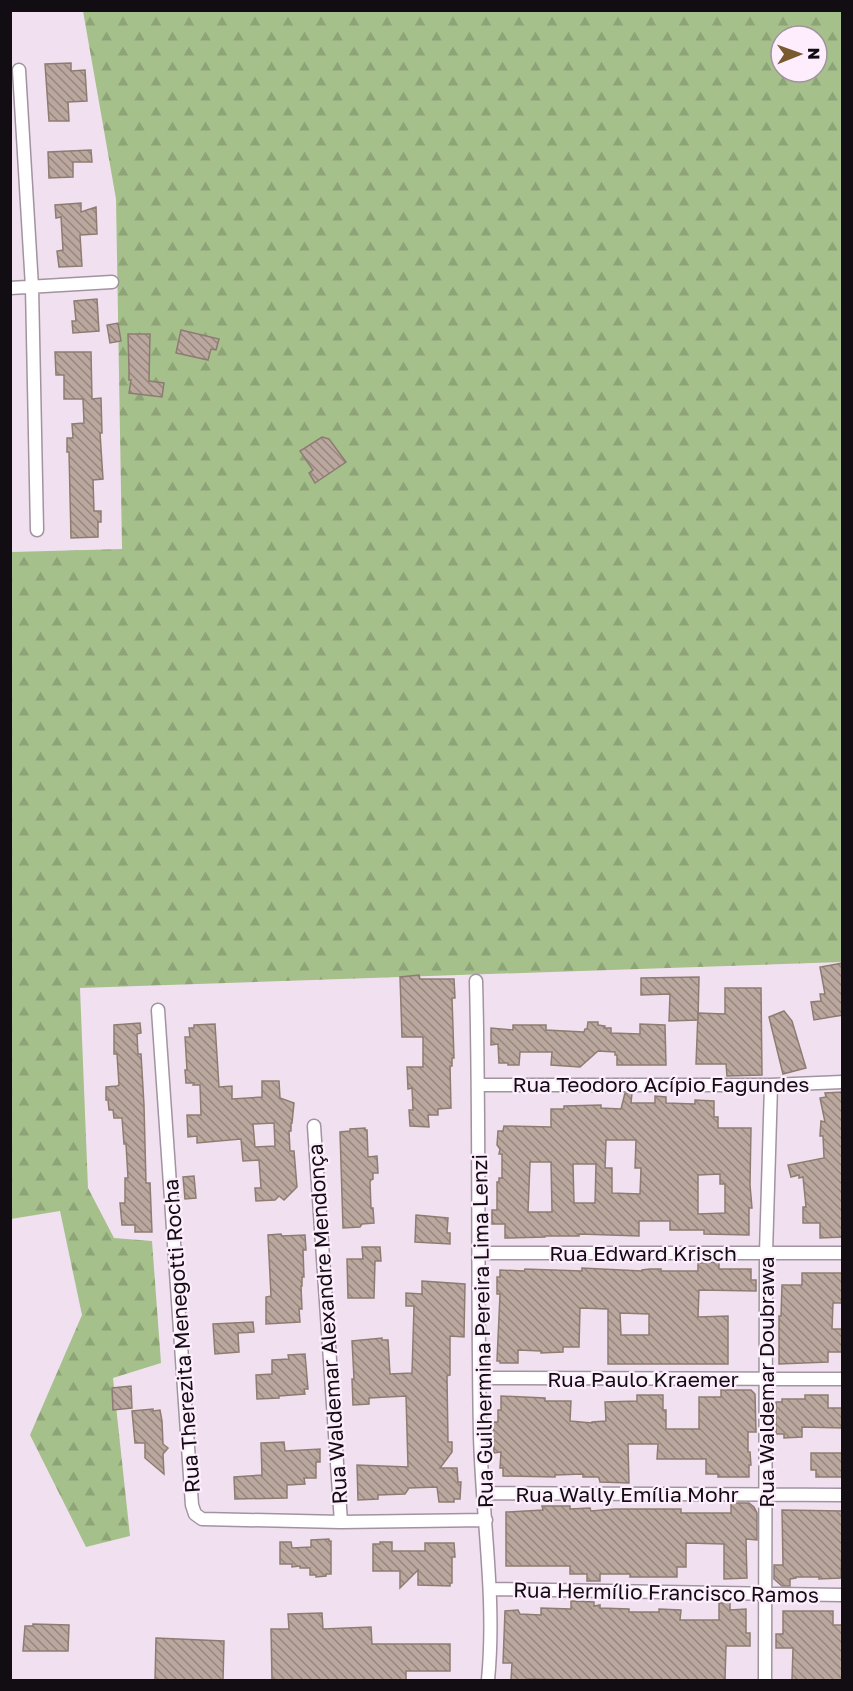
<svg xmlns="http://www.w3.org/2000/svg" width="853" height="1691" font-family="'Golos Text',sans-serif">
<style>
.forest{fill:url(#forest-firs);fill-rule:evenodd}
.building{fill:url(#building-back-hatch);stroke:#8e7c73;stroke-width:1.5;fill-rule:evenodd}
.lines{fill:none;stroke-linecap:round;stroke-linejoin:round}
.minor-casing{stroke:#a293a1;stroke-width:15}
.minor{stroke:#fff;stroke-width:12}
.labels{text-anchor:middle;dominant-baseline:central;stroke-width:4.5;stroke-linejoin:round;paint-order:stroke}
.street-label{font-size:21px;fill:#120d12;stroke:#feeefd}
</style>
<defs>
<pattern id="forest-firs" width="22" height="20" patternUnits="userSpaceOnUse" patternTransform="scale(1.5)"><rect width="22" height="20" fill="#a6c08b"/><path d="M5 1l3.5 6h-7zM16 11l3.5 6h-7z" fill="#8ea477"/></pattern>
<pattern id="building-back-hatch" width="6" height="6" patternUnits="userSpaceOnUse" patternTransform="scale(1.5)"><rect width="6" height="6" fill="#baa79e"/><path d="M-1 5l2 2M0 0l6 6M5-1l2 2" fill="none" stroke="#96867f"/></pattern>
</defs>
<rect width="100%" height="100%" fill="#f1e1f0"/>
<!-- forest -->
<path class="forest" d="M83 11H842V962L80 988 88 1188 114 1238 152 1241 161 1363 113 1378 130 1536 86 1547 30 1435 82 1315 60 1211 11 1219V552L122 549 116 199ZM781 36H817V72H781Z"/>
<!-- building -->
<path class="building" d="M71 63V71L85 70 87 101 68 102 69 121H49L45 64Z
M91 150 92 162H73V177L49 178 48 152Z
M81 203V212L96 207 97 234 80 235 82 266 59 267 57 251 63 250 61 217 56 218 55 205Z
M97 299 99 331 73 333 72 321H76L74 301Z
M118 323 121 341 110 343 107 325Z
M181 330 219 339 216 350 211 349 208 360 176 353Z
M128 334H150L149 381 164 383 162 397 129 393 131 380H129V370Z
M55 352H91L92 399 101 398 102 433H100L103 479 93 480 94 511H101V522H98V537L71 538 69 452H67V438H73L72 424 84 423 83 399H64V375H56Z
M322 437 329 439 346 462 315 483 309 473 313 470 300 451Z
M843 963V1015L814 1020 811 1002 821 1001 820 994H825L820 967Z
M419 975 420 979H454L455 998H452L454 1058H452V1066H450L451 1108 438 1109V1115H428L429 1127 410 1126 409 1110H413L412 1088 408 1089 407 1067H423V1037H402L400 977Z
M699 977 698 1020 669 1021 670 994 641 995V978Z
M725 988H761L762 1075 727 1076 726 1064H696L698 1013 725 1014Z
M784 1011 792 1021 806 1068 783 1074 769 1017Z
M588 1022H598V1025L605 1026 604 1028H611V1033L640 1034V1024L665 1025 666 1065H617V1055H615V1052L598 1051 580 1067 551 1065 552 1052H520L519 1065H508V1063H499L498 1044 491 1045V1028L513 1030V1025H546V1030L584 1032 585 1029H587Z
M140 1023 141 1033 137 1034 138 1054H141L144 1105 146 1183H150L152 1232H135V1225H122L120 1203H125V1178H128L126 1144H124L122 1118H114L113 1110H109L108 1100H106V1087L117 1086 119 1085 117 1054H114V1025Z
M215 1024 219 1087 232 1086V1099L262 1097V1081H279L280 1098 294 1103 292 1123H291V1131H289L290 1151H294L297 1187 284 1200 279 1196 275 1200 256 1201 255 1188H261L259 1160 243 1161 241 1139 197 1143V1136L188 1137 187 1115H201L200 1085H193L194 1083H186L185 1070H187L185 1037H190L189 1028H194V1025ZM274 1123 275 1146 255 1147 253 1124Z
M843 1092V1237L820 1238V1223H803V1207H806L803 1177 799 1178V1175L791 1177 788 1165 824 1158 823 1136H820L821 1121 825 1122 820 1098 826 1097 825 1093Z
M625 1093H632L631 1103H655V1096L666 1097V1103L695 1104V1100L714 1101V1117H718V1128H751L750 1185 752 1208H749V1235L704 1234V1230H670V1221H639V1236L579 1234V1236H545V1237L505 1238V1224H492V1210H497V1182H499V1178H502V1154H499L500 1149 497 1145 498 1131H503L504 1126 551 1127V1109H564V1106L601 1105V1108L621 1109ZM606 1140H636L635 1168H641L640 1194 612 1193V1168H605ZM530 1162H551L552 1212H528ZM573 1164H596L595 1203H574ZM720 1174V1184H725V1213L698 1214V1175Z
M365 1128V1130H367L368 1157 377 1156 378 1173H373V1179L371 1180 370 1182 371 1208H373L374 1223 362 1224 360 1227 343 1228 340 1132 350 1131V1129Z
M194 1176 196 1198 185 1199 183 1177Z
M416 1215 448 1218 447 1233H450V1244L415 1242Z
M281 1234 282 1236 305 1235 306 1250H303L304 1277H302V1286H301L302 1309H299L300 1322 266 1324V1297L271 1296 268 1235Z
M362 1247H380L381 1261H375L374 1298H348L347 1259H363Z
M719 1262V1269H751V1280H756V1291L699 1290 698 1317 728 1316V1364H608V1309L580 1308 579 1347H563V1352L541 1353V1351L518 1350V1363H500V1361H497L500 1294H497V1277H500V1270L524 1271 525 1269 582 1271V1268L642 1271V1270L650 1269H661V1271H698V1263ZM620 1313 649 1314V1335H621Z
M802 1273H843V1303H833L832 1329H843V1352H828V1362L779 1364V1316H781L782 1285H802Z
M422 1281 465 1284 464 1337 450 1336V1375L447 1376 448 1442H452V1452L440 1468H457L458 1482H461L460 1499H454V1502H439L437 1487 409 1488 405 1494 378 1495V1499L358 1500 357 1465 408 1467 406 1396 369 1398V1404L353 1405 352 1379H354L352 1341 382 1338V1340H388L390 1374 412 1373 414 1306H406V1293L422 1294Z
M253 1322 254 1332 238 1333 239 1352 215 1354 213 1324Z
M305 1354 308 1389H304L305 1394 279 1396V1398L257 1399 256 1375 272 1374V1360L289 1359 288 1355Z
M131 1386 132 1408 113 1410 112 1388Z
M721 1390H751L755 1394 756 1432H748V1452H750L751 1465H749V1477H718V1474H706V1459H657L658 1444H628L629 1483 600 1482 599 1478 598 1477H583V1474L555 1475V1477L503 1476V1468H500L501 1452 494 1453 493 1422H498V1410H501V1396L545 1398V1401H571L570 1421 592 1423V1422L606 1421 605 1402 637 1401V1395H663V1410H666V1429H699V1397H721Z
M805 1395H828V1408H843V1428L802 1427V1437L784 1438V1434H776V1402H782V1399H805Z
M153 1409V1411L160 1410 162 1421 163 1444 168 1448 163 1454 164 1474 145 1458V1443H135L132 1411Z
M284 1442 285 1451 320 1449V1462H316V1478H304L305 1484 287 1485V1498L235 1499 234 1477 262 1475 261 1443Z
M811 1453H843V1477H816V1470H811Z
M731 1503H749L754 1507 757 1513V1540L746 1539 747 1578 724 1579V1544L686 1543V1567H677V1577H630V1574H600V1581H587V1574H570V1566H506V1512L543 1510 542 1506H570V1509L590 1508 591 1511 615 1509H681V1513H731Z
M782 1510 843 1511 841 1578 819 1579V1577H796V1578L790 1579V1586H782L774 1579V1565H783Z
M329 1539V1541H331V1574H326V1576L316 1577V1575H310V1568H300V1566L292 1567V1564H280V1542H291L292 1548 311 1547V1540Z
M380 1542H392V1551H425V1543H454L455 1557H452V1583H450V1586L418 1585V1570L400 1588V1571H373V1544H380Z
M571 1601 594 1602V1606L600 1605V1608L629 1609V1612H659V1609L681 1610 680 1620H719V1603H730V1610L746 1609V1633H750V1646H726L725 1680H571L528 1679V1680H511L512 1663H503L505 1611 518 1610 520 1614 541 1615V1608L571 1609Z
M783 1611H833V1625H842L843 1680H792L793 1648H776V1634H783Z
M322 1613 323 1629 371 1627 372 1644H450V1671H406V1680H272L271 1629H289L288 1614Z
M33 1624 69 1625 68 1651H23L25 1626H33Z
M156 1638 224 1641 223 1680H155Z"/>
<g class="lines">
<!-- minor casing -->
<g class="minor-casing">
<path id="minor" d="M19 70 32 287 37 530
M10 288 112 282
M476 981C480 1132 477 1284 480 1435 482 1517 496 1598 488 1680
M158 1010 192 1505 195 1514 202 1519 341 1522 486 1520
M479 1085H771L842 1082
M314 1126 341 1522
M480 1253H842
M480 1378 842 1379
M483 1493 842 1495
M490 1589 842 1595
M765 1680 766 1253 771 1085"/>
</g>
<!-- minor -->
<use href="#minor" class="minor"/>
</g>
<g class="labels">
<!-- street labels -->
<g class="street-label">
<text x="661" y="1084">Rua Teodoro Acípio Fagundes</text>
<text x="643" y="1253">Rua Edward Krisch</text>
<text transform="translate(327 1324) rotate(-94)">Rua Waldemar Alexandre Mendonça</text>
<text transform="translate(482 1331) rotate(-91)">Rua Guilhermina Pereira Lima Lenzi</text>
<text transform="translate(181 1336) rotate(-94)">Rua Therezita Menegotti Rocha</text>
<text x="643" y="1379">Rua Paulo Kraemer</text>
<text transform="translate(766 1382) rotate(-90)">Rua Waldemar Doubrawa</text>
<text x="627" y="1494">Rua Wally Emília Mohr</text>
<text transform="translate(666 1592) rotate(1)">Rua Hermílio Francisco Ramos</text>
</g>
</g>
<!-- border -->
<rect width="853" height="1691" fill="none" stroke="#120d12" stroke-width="24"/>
<!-- north arrow -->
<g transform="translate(799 54) rotate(89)"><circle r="28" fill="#feeefd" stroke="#a0949f" stroke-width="1.5"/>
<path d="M0-4.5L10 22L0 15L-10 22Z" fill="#785a2e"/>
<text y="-9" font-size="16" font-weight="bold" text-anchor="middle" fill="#120d12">N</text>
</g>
</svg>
